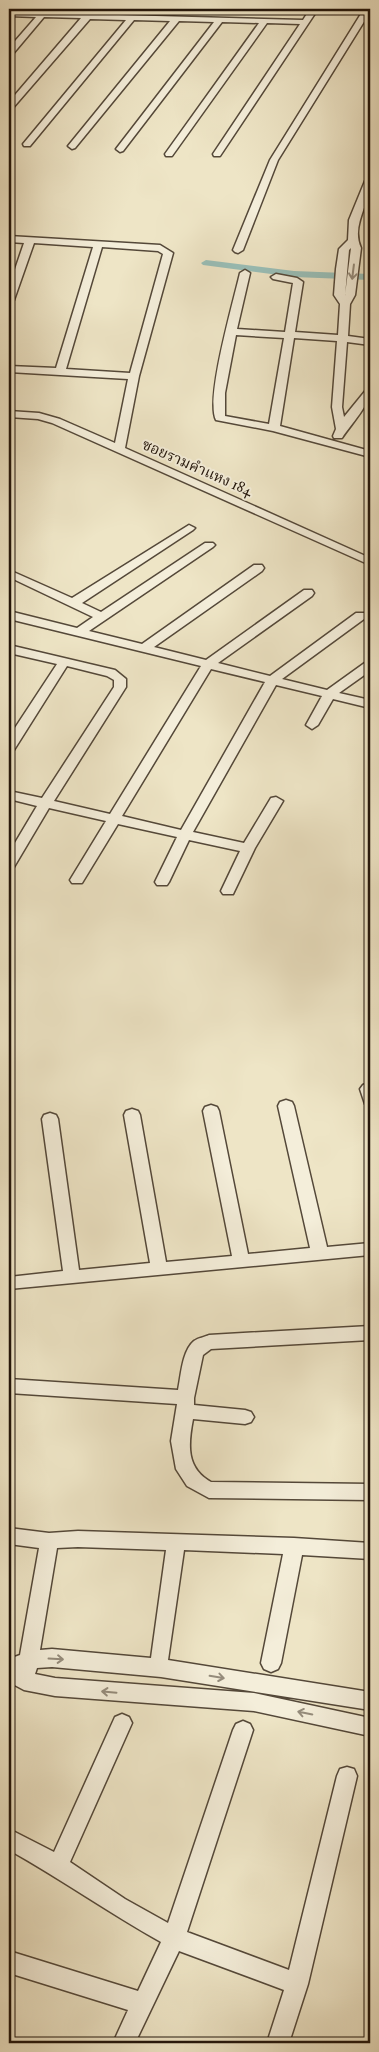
<svg xmlns="http://www.w3.org/2000/svg" width="379" height="2052" font-family="'IM FELL Double Pica','Noto Serif Thai',serif">
<style>
.lines{fill:none;stroke-linecap:round;stroke-linejoin:round}
.canal{fill:#99bfb8;fill-rule:evenodd}
.street-casing{stroke:#544839;stroke-width:3}
.street{fill:#f4eeda;fill-rule:evenodd}
.oneway{stroke:#958c7c}
.labels{text-anchor:middle;dominant-baseline:central;stroke-width:4;stroke-linejoin:round;paint-order:stroke}
.far-street-label{font-size:15px;fill:#21140a;stroke:#f4eeda}
</style>
<rect width="100%" height="100%" fill="#eee5c6"/>
<filter id="stains"><feTurbulence type="fractalNoise" baseFrequency=".004" numOctaves="4"/><feColorMatrix values="0 0 0 0 .2 0 0 0 0 .09 0 0 0 0 .02 0 0 0 .5 -.17"/></filter>
<radialGradient id="worn" r=".72"><stop offset=".6" stop-color="#630" stop-opacity="0"/><stop offset="1" stop-color="#630" stop-opacity=".3"/></radialGradient>
<g class="lines">
<!-- canal -->
<path class="canal" d="M206 260 294 271 370 274V280L294 277 203 265 201 263Z"/>
<!-- street casing -->
<g class="street-casing">
<path id="street" d="M310 9H318L220 156H214L213 154 300 24 267 23 172 156H166L165 154 259 23 222 22 123 151 120 152 116 149 214 22 179 21 75 148 72 149 68 146 170 21 134 20 30 146H24L23 144 126 20 90 19 12 109 9 110V102L81 18 44 17 12 55H9V48L36 17 9 16V12L303 20Z
M364 9H370V12L278 160 243 250 238 253 235 252 233 250 270 160Z
M370 178C372 202 350 224 361 248L355 295 350 304 348 336 370 339V345L347 342 342 407 344 417 366 390 370 389C371 404 351 424 342 438H334L333 436 336 429 332 407 337 341 294 338 280 426 370 451V457L273 431 216 420C205 399 234 300 240 273L245 270 250 273 237 329 285 332 293 283 273 279 271 277 276 274 297 278 303 282 295 332 338 335 340 304 334 295 336 269 339 249 348 240 349 220 365 181ZM351 248 345 295V296L349 250ZM236 335 284 338 269 424 225 416V393Z
M9 236 160 245 173 253 139 376 125 448 370 558V565L52 423 38 419 9 417V411L39 413 60 419 115 443 128 379 9 372V366L56 368 93 247 34 243 14 300 9 303V287L24 243 9 242ZM102 247 158 251 163 254 130 373 66 369Z
M189 525 195 528 193 530 82 603 101 612 205 543H213L215 545 213 547 89 631 142 644 254 565H262L264 568 262 571 154 647 206 660 304 590H312L314 593 312 596 218 663 270 676 356 613H364L366 616 364 619 282 679 327 690 366 662 370 661V671L339 693 370 700V708L333 699 318 725 312 729 306 725 322 696 276 685 193 832 244 843 271 798 276 797 283 801 255 848 233 894H223L221 891 240 851 189 840 169 882 167 885H157L155 882 177 837 118 824 82 883H72L70 880 106 821 49 808 14 867 9 868V853L37 806 9 799V791L42 798 114 687V680L107 676 67 666 14 750 9 751V737L57 664 9 653V645L115 670 126 679V687L54 801 110 814 201 666 9 619V611L77 628 93 617 9 577V570L72 598ZM211 669 265 682 181 830 122 816Z
M368 1083 370 1084V1106L365 1104 360 1089 363 1085Z
M286 1100 292 1102 294 1106 327 1247 370 1243V1255L9 1289V1277L63 1271 42 1119 44 1115 50 1113 56 1115 58 1119 79 1270 150 1263 124 1115 126 1111 132 1109 138 1111 140 1115 166 1262 232 1256 203 1111 205 1107 211 1105 217 1107 219 1111 248 1254 310 1248 278 1106 280 1102Z
M370 1326V1340L211 1349 203 1355 194 1398V1405L245 1410 251 1412 254 1417 251 1422 245 1424 193 1419C188 1445 186 1468 211 1482L370 1484V1500L209 1498 187 1486 176 1469 171 1441 177 1404 9 1393V1379L178 1390C181 1376 182 1351 194 1341 198 1338 205 1337 209 1335Z
M9 1528 49 1533 78 1531 294 1538 370 1543V1559L302 1555 281 1663 278 1669 271 1672 264 1669 261 1663 283 1554 184 1550 168 1660 370 1692V1710L161 1677 52 1667 37 1668 35 1674 55 1678 254 1693 370 1718V1736L254 1711 55 1696 24 1690 9 1682V1659L20 1655 39 1548 9 1544ZM78 1547 166 1550 151 1658 52 1649 40 1650 57 1548Z
M122 1714 129 1717 132 1723 70 1862 125 1899 168 1923 233 1730 236 1724 243 1721 250 1724 253 1730 187 1932 289 1970 337 1776 340 1769 347 1767 354 1769 357 1776 308 1984 289 2043H267L284 1990 179 1951 135 2043H113L128 2010 9 1973V1951L138 1991 161 1942C109 1913 61 1879 9 1850V1829L54 1852 115 1717Z"/>
</g>
<!-- street -->
<use href="#street" class="street"/>
</g>
<!-- one-way arrows -->
<defs><path id="oneway-shaft" d="M-6 0H5M1.5-3L5.5 0L1.5 3" fill="none" stroke-width="1.6" stroke-linecap="round" stroke-linejoin="round" transform="scale(1.25)"/></defs>
<g class="oneway">
<use href="#oneway-shaft" transform="translate(353 272) rotate(97)"/>
<use href="#oneway-shaft" transform="translate(56 1659) rotate(3)"/>
<use href="#oneway-shaft" transform="translate(217 1677) rotate(9)"/>
<use href="#oneway-shaft" transform="translate(109 1692) rotate(-175)"/>
<use href="#oneway-shaft" transform="translate(305 1713) rotate(-169)"/>
</g>
<g class="labels">
<!-- far-street labels -->
<g class="far-street-label">
<text transform="translate(197 468) rotate(24)">ซอยรามคำแหง 184</text>
</g>
</g>
<!-- margin -->
<rect width="379" height="2052" fill="none" stroke="#eee5c6" stroke-width="30"/>
<rect x="10" y="10" width="359" height="2032" fill="none" stroke="#21140a" stroke-width="2.5"/>
<rect x="15" y="15" width="349" height="2022" fill="none" stroke="#21140a"/>
<rect width="100%" height="100%" filter="url(#stains)"/>
<rect width="100%" height="100%" fill="url(#worn)"/>
</svg>
